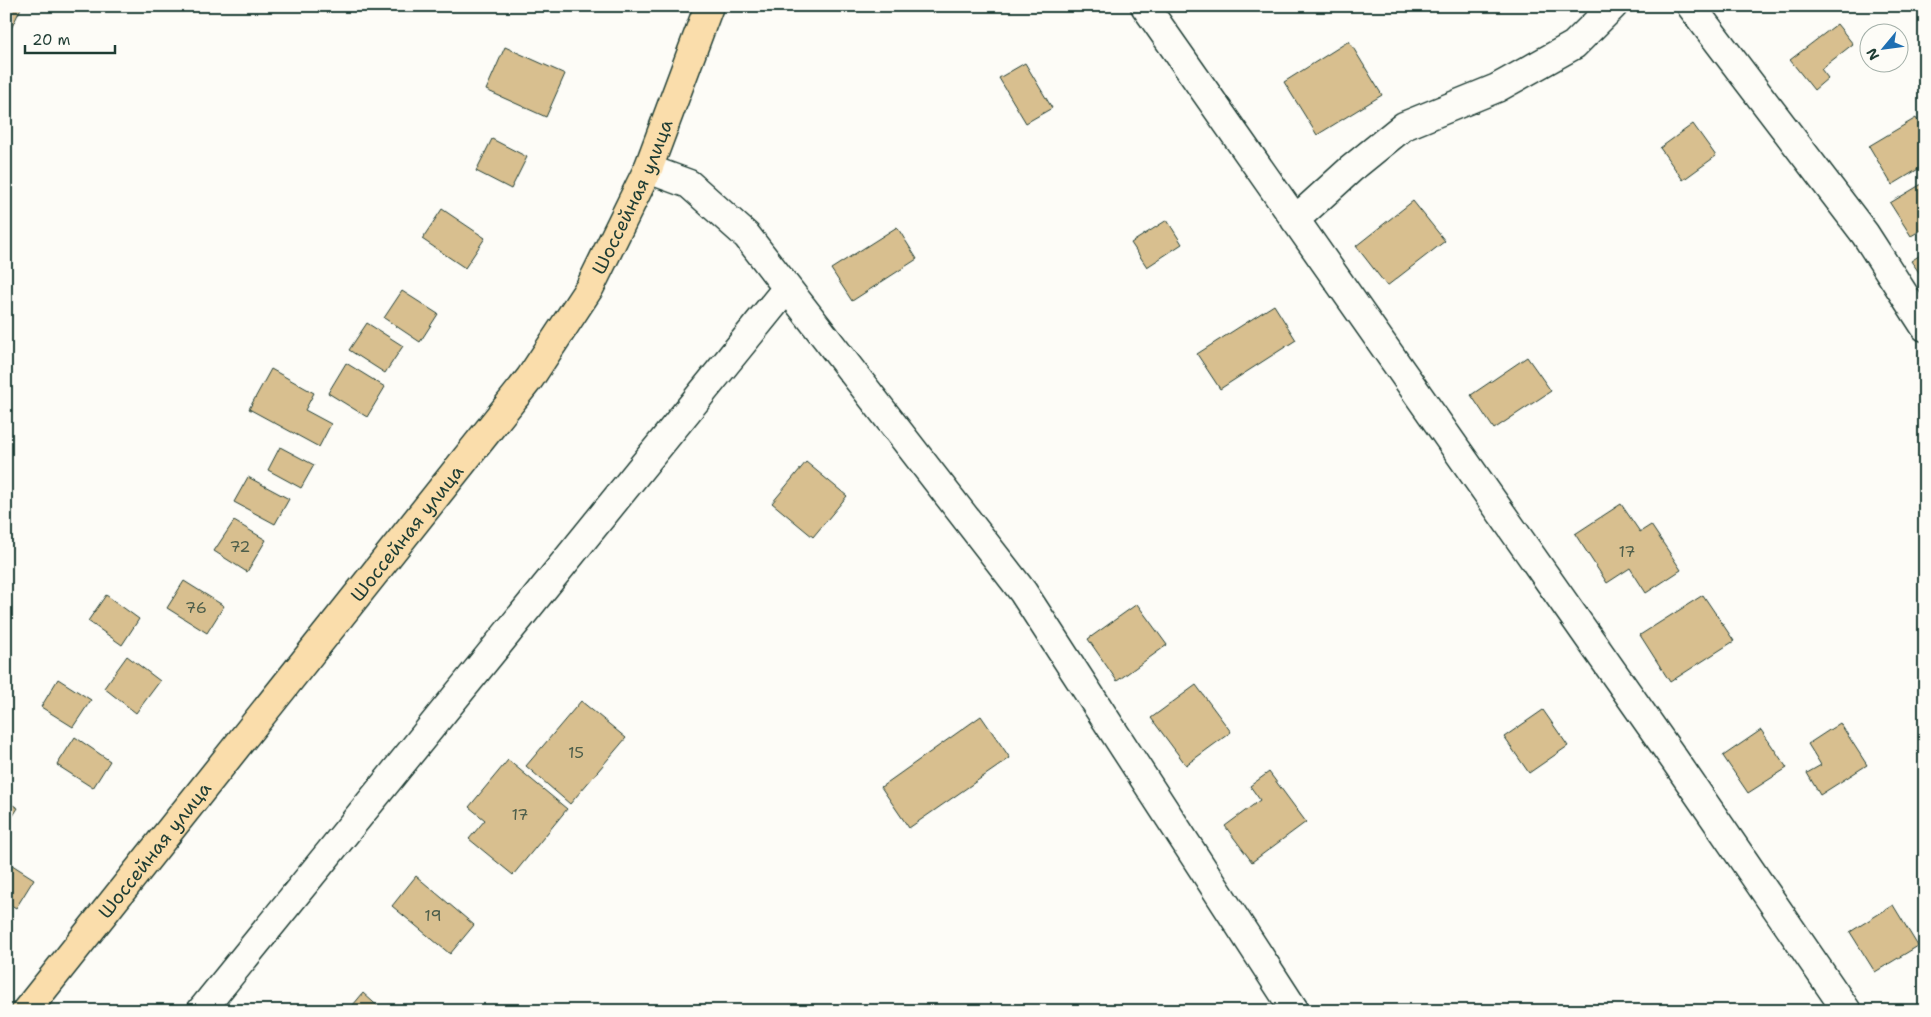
<svg xmlns="http://www.w3.org/2000/svg" width="1931" height="1017" font-family="'Shantell Sans',sans-serif">
<style>
.building{fill:#d8bf8f;stroke:#1f3d34}
.lines{fill:none;stroke-linecap:round;stroke-linejoin:round}
.minor-casing{stroke:#1f3d34;stroke-width:31}
.major-casing{stroke:#1f3d34;stroke-width:31}
.minor{stroke:#fdfcf7;stroke-width:28}
.major{stroke:#faddab;stroke-width:28}
.labels{text-anchor:middle;dominant-baseline:central;stroke-width:4;stroke-linejoin:round;paint-order:stroke}
.number-label{font-size:16px;fill:#4d5e4b}
.street-label{font-size:19px;fill:#1f3d34;stroke:#fdfcf7}
</style>
<rect width="100%" height="100%" fill="#fdfcf7"/>
<filter id="ink" filterUnits="userSpaceOnUse"><feTurbulence type="fractalNoise" baseFrequency=".02" numOctaves="2"/><feDisplacementMap in="SourceGraphic" scale="10" xChannelSelector="R" yChannelSelector="G"/><feConvolveMatrix kernelMatrix="1 2 1 2 8 2 1 2 1" color-interpolation-filters="sRGB"/></filter>
<g filter="url(#ink)">
<!-- building -->
<path class="building" d="M6 6H22L6 39Z
M581 6H597L595 12Z
M1837 24 1853 44 1821 69 1828 78 1814 90 1790 60Z
M1349 41 1382 95 1317 135 1284 82Z
M505 47 565 74 546 117 486 90Z
M1025 63 1052 108 1026 123 999 78Z
M1916 118 1925 133V165L1892 185 1869 146Z
M1693 124 1716 156 1683 180 1660 148Z
M492 139 527 157 511 189 476 171Z
M1925 182V228L1911 236 1890 203Z
M1413 201 1445 241 1387 286 1356 246Z
M442 209 485 238 465 268 422 239Z
M1167 220 1182 244 1147 267 1131 243Z
M897 227 917 259 852 301 831 269Z
M1925 252V281L1911 261Z
M402 291 438 314 420 342 384 318Z
M1274 305 1296 340 1220 389 1197 354Z
M367 323 403 346 385 373 349 350Z
M1527 357 1551 391 1494 429 1471 395Z
M346 363 385 387 367 417 328 393Z
M271 369 314 393 305 410 331 424 319 447 249 409Z
M280 447 314 465 301 488 268 470Z
M806 462 847 496 813 537 772 503Z
M248 477 289 499 275 524 234 502Z
M1621 504 1640 532 1651 525 1681 570 1646 593 1630 568 1607 583 1575 534Z
M234 521 266 540 247 572 214 551Z
M184 581 224 606 207 633 167 608Z
M106 595 139 619 122 645 88 621Z
M1703 595 1734 641 1670 682 1640 635Z
M1137 604 1167 645 1117 681 1088 639Z
M127 656 160 681 136 713 104 688Z
M58 679 91 700 73 727 41 707Z
M1196 685 1231 732 1186 765 1151 718Z
M581 701 626 738 570 804 526 766Z
M1543 710 1568 746 1529 773 1504 737Z
M981 716 1010 758 909 828 881 787Z
M1840 723 1867 765 1820 795 1807 773 1821 765 1808 744Z
M1761 730 1787 768 1748 793 1723 756Z
M75 737 110 761 93 788 57 765Z
M508 760 567 809 513 875 469 839 485 820 469 807Z
M1269 772 1306 822 1252 862 1225 826 1260 800 1250 786Z
M6 801 18 808 6 827Z
M6 861 34 879 16 908 6 902Z
M416 876 474 925 450 954 392 906Z
M1893 905 1918 946 1875 972 1850 932Z
M363 993 383 1011H348Z"/>
<g class="lines">
<!-- minor casing -->
<g class="minor-casing">
<path id="minor" d="M1145 6 1674 759 1847 1011
M1691 6 1865 234 1925 327
M648 169 689 184 747 236 1023 592 1295 1011
M1295 220 1351 169 1404 126 1497 88 1574 45 1613 6
M201 1011 787 288"/>
</g>
<!-- major casing -->
<g class="major-casing">
<g id="major">
<path id="s1" d="M26 1011 530 378 590 287 648 169 709 6"/>
</g>
</g>
<!-- minor -->
<use href="#minor" class="minor"/>
<!-- major -->
<use href="#major" class="major"/>
</g>
</g>
<g class="labels">
<!-- number labels -->
<g class="number-label">
<text x="240" y="546">72</text>
<text x="1627" y="551">17</text>
<text x="196" y="607">76</text>
<text x="576" y="752">15</text>
<text x="520" y="814">17</text>
<text x="433" y="915">19</text>
</g>
<!-- street labels -->
<g class="street-label">
<text stroke="none"><textPath href="#s1" startOffset="1018">Шоссейная улица</textPath></text>
<text stroke="none"><textPath href="#s1" startOffset="611">Шоссейная улица</textPath></text>
<text stroke="none"><textPath href="#s1" startOffset="206">Шоссейная улица</textPath></text>
</g>
</g>
<!-- margin -->
<rect width="1931" height="1017" fill="none" stroke="#fdfcf7" stroke-width="25"/>
<rect x="12" y="12" width="1906" height="992" fill="none" stroke="#1f3d34" stroke-width="2" filter="url(#ink)"/>
<!-- north arrow -->
<g transform="translate(1884 48) rotate(241)"><circle r="24" fill="#fdfcf7" stroke="#a4b0a9"/>
<path d="M0-4L9 19L0 12L-9 19Z" fill="#1f6fb2"/>
<text y="-8" font-size="14" font-weight="bold" text-anchor="middle" fill="#1f3d34">N</text>
</g>
<!-- scale -->
<path d="M25 45v8h90v-8" fill="none" stroke="#1f3d34" stroke-width="2.5"/>
<text x="32" y="45" font-size="15" fill="#1f3d34" stroke="#fdfcf7" stroke-width="4" paint-order="stroke">20 m</text>
</svg>
